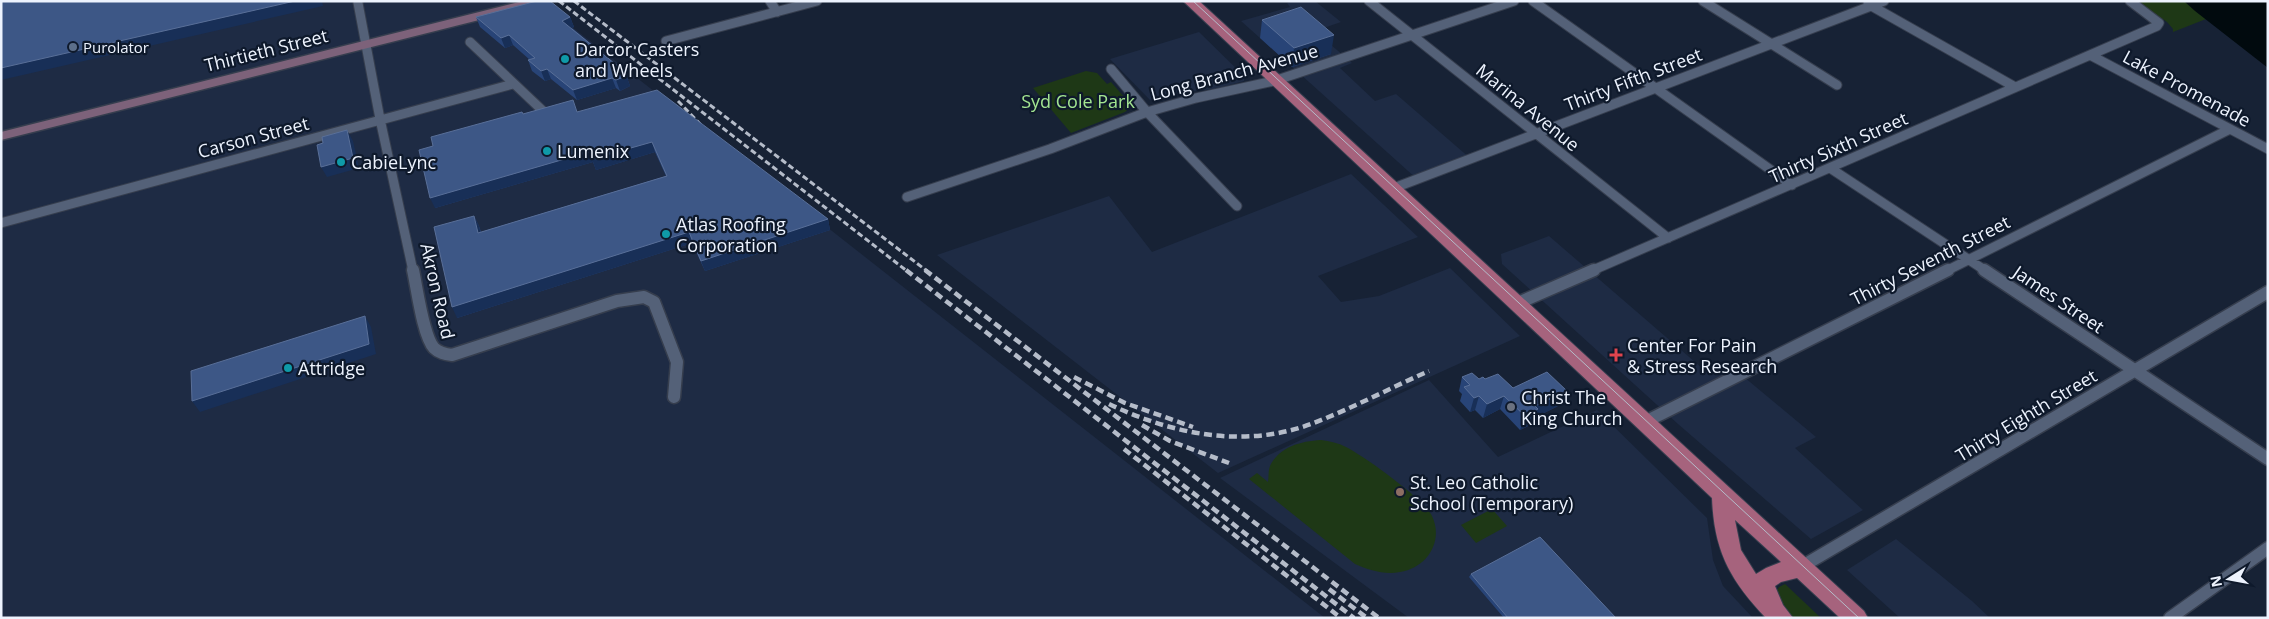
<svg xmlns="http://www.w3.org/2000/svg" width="2269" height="619" font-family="'Open Sans',sans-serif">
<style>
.built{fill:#1e2b44}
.green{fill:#1e3816}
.water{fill:#010a0e}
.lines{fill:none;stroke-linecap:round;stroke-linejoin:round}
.street-far1-casing{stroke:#363e4e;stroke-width:11}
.street-casing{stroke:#363e4e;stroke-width:15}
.secondary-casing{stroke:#363e4e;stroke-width:3}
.primary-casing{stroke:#363e4e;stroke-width:2}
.street-far1{stroke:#546178;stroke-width:9}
.street{stroke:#546178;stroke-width:12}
.secondary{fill:#7d627a;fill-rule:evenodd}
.primary{fill:#a6637d;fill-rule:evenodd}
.tram{stroke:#b5bcc9;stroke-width:1}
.rail-far1{stroke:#b5bcc9;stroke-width:3;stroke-dasharray:6 3;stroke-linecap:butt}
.rail{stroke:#b5bcc9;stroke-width:4.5;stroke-dasharray:8 4.5;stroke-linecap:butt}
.wall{fill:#284477}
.shaded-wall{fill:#182f57}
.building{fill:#3d5786;stroke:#596f98}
.service-dot{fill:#5c6f8a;stroke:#0e192b;stroke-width:2}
.culture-dot{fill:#0f9aa8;stroke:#0e192b;stroke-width:2}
.health-dot{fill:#e0444e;stroke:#0e192b;stroke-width:2}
.worship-dot{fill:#6b7280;stroke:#0e192b;stroke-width:2}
.education-dot{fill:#8d6e63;stroke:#0e192b;stroke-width:2}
.labels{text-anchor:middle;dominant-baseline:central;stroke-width:4.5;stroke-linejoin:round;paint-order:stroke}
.far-poi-label{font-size:15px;fill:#edf3fe;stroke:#0e192b;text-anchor:start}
.poi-label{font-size:18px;fill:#edf3fe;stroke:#0e192b;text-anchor:start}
.street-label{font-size:18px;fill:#edf3fe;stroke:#0e192b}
.park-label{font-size:18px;fill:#a3e591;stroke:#0e192b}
</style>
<rect width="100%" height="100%" fill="#172235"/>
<!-- built -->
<path class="built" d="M1 1H539L1325 618H1Z
M1293 1H1315L1341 22 1315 31 1352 63 1340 68 1375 101 1396 94 1471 159 1417 179 1241 21 1290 7 1287 3Z
M1199 32 1244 76V81L1216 89 1191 91 1150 100 1110 59Z
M1351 174 1418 237 1318 276 1341 302 1379 296 1450 268 1520 336 1218 473 937 255 1109 196 1152 252Z
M1549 236 1710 375 1732 367 1816 437 1795 448 1863 510 1811 539 1678 424 1502 264 1501 254Z
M1429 380 1498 457 1597 410 1707 518 1713 560 1723 586 1753 618H1409L1220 478Z
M1896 539 1972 601 1990 618H1900L1847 570Z"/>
<!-- green -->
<path class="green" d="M2137 1H2184L2206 19 2173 32V29L2167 22Z
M1086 71 1097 73 1107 84 1111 82 1132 106 1125 112 1071 133 1033 88Z
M1321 440C1330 441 1338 443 1346 447 1364 456 1424 499 1432 516 1444 541 1427 568 1400 572 1384 575 1369 570 1355 564L1249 479 1257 473 1268 482C1269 477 1268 471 1270 466 1279 447 1301 441 1321 440Z
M1492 509 1507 526 1476 543 1461 525Z
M1785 584 1821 618H1793L1781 606 1776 592 1779 587Z"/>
<!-- water -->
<path class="water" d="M2184 1H2268V68L2195 11Z"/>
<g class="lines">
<!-- street-far1 casing -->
<g class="street-far1-casing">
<path id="street-far1" d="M770 1 777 12
M1369 1 1668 238
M1533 1 1792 185
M1703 1 1837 85
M358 3 380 119 413 271
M1868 4 2015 87
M666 41 817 1
M470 42 543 111
M2090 55 2268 149
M1111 69 1147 112 1237 206
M1830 168 1986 271
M1394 188 1884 1
M907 197 1050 149 1147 112 1196 98 1274 81 1514 1
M1 223 513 84
M1591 271 2157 26 2159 23 2130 1
M1946 271 2230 129"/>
</g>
<!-- street casing -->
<g class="street-casing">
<path id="street" d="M413 270C417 288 423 336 434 348 439 353 445 354 452 355L617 301 644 297 654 302 677 362 674 397
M1984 270 2268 459
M1518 303 1594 270
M1645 422 1948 270
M1801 567 2268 292
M2170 618 2268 548"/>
</g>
<!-- secondary casing -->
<g class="secondary-casing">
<path id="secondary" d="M523 1H545L543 4 1 140V132Z"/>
</g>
<!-- primary casing -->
<g class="primary-casing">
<path id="primary" d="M1183 1H1199L1864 611 1868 618H1840L1797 578 1781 582 1775 586 1783 605 1793 618H1766C1730 580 1714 551 1712 498ZM1735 520 1781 562 1766 568 1756 574 1741 550Z"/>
</g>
<!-- street-far1 -->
<use href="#street-far1" class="street-far1"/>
<!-- street -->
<use href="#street" class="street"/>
<!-- secondary -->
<use href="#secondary" class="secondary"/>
<!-- primary -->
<use href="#primary" class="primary"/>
<!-- tram -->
<path class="tram" d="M1193 1 1859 618"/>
<!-- rail-far1 -->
<path class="rail-far1" d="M559 1 907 271
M574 1 927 271
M678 101 706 130"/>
<!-- rail -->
<path class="rail" d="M906 270 1354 618
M925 270 1379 618
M1074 377 1125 403 1193 427
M1109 404C1172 434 1243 449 1311 424 1351 409 1390 388 1429 371
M1142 425 1170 441 1229 463
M1124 449 1341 618
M1329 589 1367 618"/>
</g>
<!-- wall -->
<path class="wall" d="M476 17H570L574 27 572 28 625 72 630 86 620 91 616 88 577 100 551 79 545 81 532 71 528 60H530L513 45 505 48 480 27Z
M1262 20 1331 54 1292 67 1260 38Z
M578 112 828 219 830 230 705 271 692 243 457 318 474 216 479 226 481 232 666 176 655 152 596 170 593 162 435 208 433 146 523 114Z
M1462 377 1479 379H1485L1562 404 1536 417 1534 423 1520 430 1500 409 1483 418 1475 410 1470 412 1460 401 1462 394 1459 391Z
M1471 574 1616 618H1504L1469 577Z"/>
<!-- shaded-wall -->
<path class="shaded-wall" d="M295 1H322L323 6 1 80V68Z
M570 17 574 27 566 31 562 21Z
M509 35 513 45 505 48 501 38Z
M1334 35 1331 54 1292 67 1294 48Z
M547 69 551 79 545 81 541 71Z
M625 72 630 86 620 91 616 80 623 73Z
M612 78 616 88 577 100 573 90Z
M347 130 353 141 359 168 327 177 321 167Z
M652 142 655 152 596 170 592 159Z
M589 152 593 162 435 208 430 198Z
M474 216 479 226 483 243 478 233Z
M828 219 830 230 705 271 701 261Z
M689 232 692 243 457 318 452 307Z
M365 316 371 327 376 354 200 412 192 401Z
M1567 391 1562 404 1536 417 1534 423 1520 430 1525 416 1535 406Z
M1479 396 1475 410 1470 412 1474 398Z
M1504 396 1500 409 1483 418 1487 404Z"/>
<!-- building -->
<path class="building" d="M6 1H295L1 68V2Z
M537 1H550L570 17 562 21 625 72 623 73 626 76 616 80 612 78 573 90 547 69 541 71 528 60 535 58 509 35 501 38 476 17Z
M1301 7 1334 35 1294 48 1262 20Z
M657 90 828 219 701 261 689 232 452 307 434 227 474 216 478 233 667 176 652 142 592 159 589 152 430 198 419 150 433 146 431 137 522 112 523 114 573 100 577 112Z
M347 130 353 158 321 167 317 145 323 143 322 137Z
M365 316 369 344 192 401 191 371Z
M1547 372 1567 391 1535 406 1538 409 1525 416 1504 396 1487 404 1479 396 1474 398 1464 387 1470 385 1462 377 1472 373 1479 379 1483 377 1485 379 1498 374 1513 388Z
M1540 537 1616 618H1508L1471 574Z"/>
<!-- markers -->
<circle class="service-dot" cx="73" cy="47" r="5"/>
<g class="culture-dot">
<circle cx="565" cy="59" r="5"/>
<circle cx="547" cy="151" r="5"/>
<circle cx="341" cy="162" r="5"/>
<circle cx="666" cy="234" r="5"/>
<circle cx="288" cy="368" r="5"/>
</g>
<path class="health-dot" d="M1613.5 347.5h5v5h5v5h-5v5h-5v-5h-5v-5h5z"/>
<circle class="worship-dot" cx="1511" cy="407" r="5"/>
<circle class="education-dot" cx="1400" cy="492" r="5"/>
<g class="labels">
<!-- far-poi labels -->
<g class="far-poi-label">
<text x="83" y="47">Purolator</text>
</g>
<!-- poi labels -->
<g class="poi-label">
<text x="575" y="49">Darcor Casters<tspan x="575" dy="21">and Wheels</tspan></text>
<text x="557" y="151">Lumenix</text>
<text x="351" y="162">CabieLync</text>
<text x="676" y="224">Atlas Roofing<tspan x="676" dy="21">Corporation</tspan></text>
<text x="1627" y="345">Center For Pain<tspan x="1627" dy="21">&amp; Stress Research</tspan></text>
<text x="298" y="368">Attridge</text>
<text x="1521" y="397">Christ The<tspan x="1521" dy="21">King Church</tspan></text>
<text x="1410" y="482">St. Leo Catholic<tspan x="1410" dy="21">School (Temporary)</tspan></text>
</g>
<!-- street labels -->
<g class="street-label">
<text transform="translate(266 50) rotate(-14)">Thirtieth Street</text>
<text transform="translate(1234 72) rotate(-15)">Long Branch Avenue</text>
<text transform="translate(1633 79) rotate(-21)">Thirty Fifth Street</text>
<text transform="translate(2187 88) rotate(28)">Lake Promenade</text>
<text transform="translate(1528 107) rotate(39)">Marina Avenue</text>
<text transform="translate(253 137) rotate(-15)">Carson Street</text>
<text transform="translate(1838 147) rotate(-24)">Thirty Sixth Street</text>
<text transform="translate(1930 260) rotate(-27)">Thirty Seventh Street</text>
<text transform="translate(438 291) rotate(77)">Akron Road</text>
<text transform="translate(2059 299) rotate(34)">James Street</text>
<text transform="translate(2026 415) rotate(-31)">Thirty Eighth Street</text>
</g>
<!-- park labels -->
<g class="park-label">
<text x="1078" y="101">Syd Cole Park</text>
</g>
</g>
<!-- border -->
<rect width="2269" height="619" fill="none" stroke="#edf3fe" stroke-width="5"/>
<!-- north arrow -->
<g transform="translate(2229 579) rotate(259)" stroke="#0e192b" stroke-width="4" paint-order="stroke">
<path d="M0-4L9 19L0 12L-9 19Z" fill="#edf3fe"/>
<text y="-8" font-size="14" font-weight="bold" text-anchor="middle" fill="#edf3fe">N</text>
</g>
</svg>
